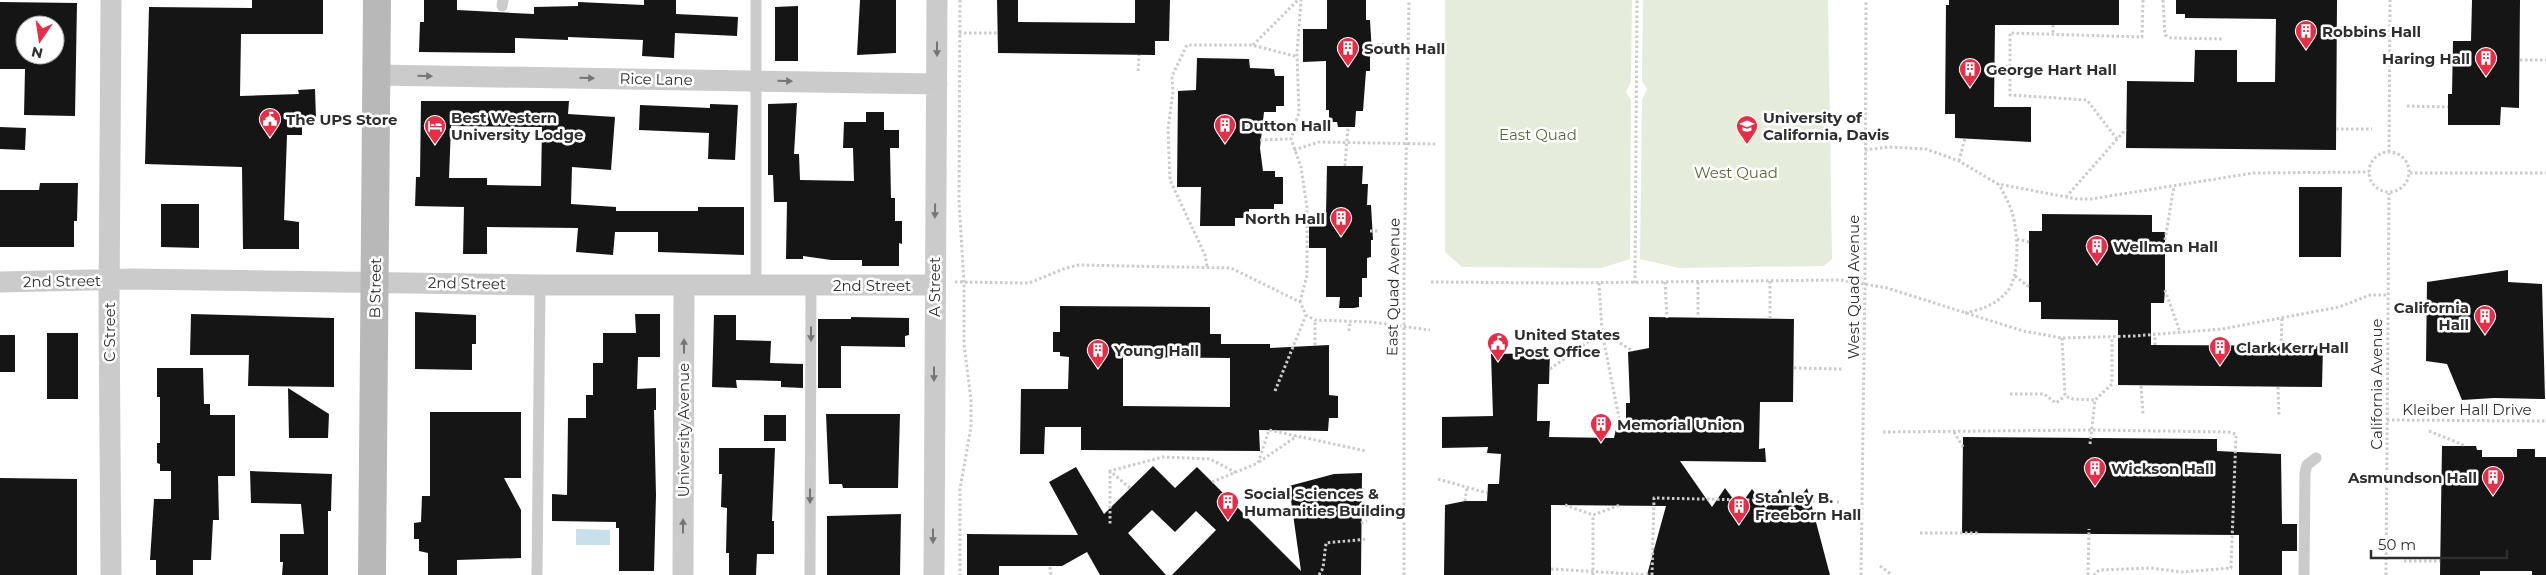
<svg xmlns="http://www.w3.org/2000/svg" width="2546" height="575" font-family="Montserrat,sans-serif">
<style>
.green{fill:#e5ecdb}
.water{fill:#c7e0ec}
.building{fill:#151515;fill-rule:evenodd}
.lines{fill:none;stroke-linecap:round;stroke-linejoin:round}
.path{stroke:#cbcbcb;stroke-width:3;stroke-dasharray:2.5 2.5;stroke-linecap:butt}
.lane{stroke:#cbcbcb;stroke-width:11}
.street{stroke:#cbcbcb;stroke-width:21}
.secondary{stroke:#b8b8b8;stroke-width:28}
.oneway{fill:#757575}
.labels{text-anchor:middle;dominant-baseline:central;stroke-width:5;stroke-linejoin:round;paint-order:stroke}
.poi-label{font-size:15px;font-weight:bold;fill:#2e2e2e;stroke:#fff;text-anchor:start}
.street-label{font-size:15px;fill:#2e2e2e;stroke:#fff}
.park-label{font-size:15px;fill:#546a3a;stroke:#fff}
</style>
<rect width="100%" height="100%" fill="#fff"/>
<!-- green -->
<path class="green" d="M1445 0H1632L1631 81 1626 92 1631 100 1630 259 1601 268 1462 267 1445 252Z
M1643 0H1828L1832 259 1824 266 1679 268 1640 259 1642 100 1647 89 1642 81Z"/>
<!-- water -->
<path class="water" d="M576 529 610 530V545H576Z"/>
<!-- building -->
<path class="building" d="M252 0H323V34H241L240 96 299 94 298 90 315 89 316 119 302 120V135H287L284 220 299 222V249H243L242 167 145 164 149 7 252 8Z
M424 0H457V10L534 14V7L578 6V2L644 5V0H676V14L738 17 737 36 675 33 674 58 642 56 643 40 568 37V40L515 38V53L419 52 420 22H424Z
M860 0H896V53L857 55Z
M997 0H1018V22L1135 23V0H1170L1169 41H1155V55L998 53Z
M1327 0H1366V20H1370L1372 54H1370V71H1366L1363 111H1356L1355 127H1338L1337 122H1329V110H1326V61L1303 62V29H1327Z
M1949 0H2119V25H1995L1994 107H2031V142L1955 138V114H1945L1946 5H1949Z
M2176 0H2337L2336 150 2126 148 2127 81 2194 82 2195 50H2237V82H2275L2276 19 2185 18V14H2176Z
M2472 0H2520L2519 108 2501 107 2500 125H2448V94H2452L2453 41H2471Z
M0 2 77 3 75 116 24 115 25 69H0ZM25 25H55V55H25Z
M798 6V61H775V7Z
M1197 58 1249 59 1250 68 1274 69 1275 76H1284V106H1276V112H1264L1260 148 1263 171H1275V177H1283V204H1274V209H1249V218H1235V226H1200L1201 187H1177L1178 91 1196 90Z
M421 101H569L568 114 615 117 611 170 572 167 571 204 616 207V211H698V207H744V255L658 252V232H615L613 255 576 252 578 228 487 227V254H463L464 207 415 206 416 177H420ZM451 126 542 127 541 186 487 185V178H449Z
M797 103 794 154H799L800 180 854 181 853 148H843L844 122H866V112H884V130H899V148H890L891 198H895V221H902V244L899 243V266H862V260H831L803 256V259H786L787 202H774L773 175H768V104Z
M710 104 738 105 735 160 708 159 709 133 639 130 640 105 710 108Z
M0 127 26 128 25 150 0 149Z
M1327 166H1363L1362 184H1368L1367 205H1371L1373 240H1371V257L1367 258V278H1362V297H1359V307L1354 308H1339L1340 297H1326V248H1309V214H1326Z
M40 183H78L77 221H74V247H0V190H39Z
M2299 187H2342L2341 257H2299Z
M161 204H199V248L161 247Z
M2042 214 2152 215V232H2165V290L2164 303H2151V345L2323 346 2322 387 2118 385V320L2041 319V302H2029V231H2042Z
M2508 270V282L2542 284 2545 399 2494 398 2462 400 2447 364 2426 361 2427 282Z
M1060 306 1210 307V334H1221V344H1270V348L1329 345V395L1338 396V418H1329L1328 431 1259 430 1260 451 1081 450V427H1045L1044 454H1020L1021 389H1068L1069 357 1060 356V352H1053V332H1060ZM1123 357 1230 358V407L1123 406Z
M415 312 476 315V344H472V370L415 369Z
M191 314 334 318V387L248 386 249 355H190Z
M635 314H660V357H638L637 389 656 388V410H654L656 495 654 571H619V528H616V522L552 521V494L567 495 568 418H586V395H593V363H603V333H636Z
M714 315H736V340L771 341 770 363 803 364V388L781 387V381L736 380 737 388 712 387Z
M851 317 909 318V335L905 336V347L841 346V388H818V319H851Z
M1649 317 1794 319 1793 402H1760L1759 449 1765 448 1766 462 1680 461 1712 507 1725 488 1739 507 1752 489 1766 508 1780 489 1793 507 1807 488 1830 575H1647L1666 506 1551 505V575H1444L1445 505 1465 501H1487L1488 484H1499L1501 454 1487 453 1488 447 1442 448V417L1493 416 1491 354 1550 353 1549 384H1538L1537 421H1550L1549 437 1614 438 1616 429 1626 420V403H1630L1628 352 1649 348Z
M47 333H78V399H47Z
M0 335H15V372H0Z
M157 368H203L204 404H210V415H235V476H218L219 520H213L211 560H193V575H156V560H150L154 499H171V471H160V464L157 463V443H160V397H157Z
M288 388 329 414 328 438H289Z
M430 412H521V478H504L521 510V558L457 560V575H428V553L419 551V539H414V523L421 522 422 496H430Z
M826 414H900L898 488H843L842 484H829Z
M764 415H786V441H764Z
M1963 437 2217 439V451L2281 454 2282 524H2297V551H2282V575H2239V535L1962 533Z
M2442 446H2476L2477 450H2482V457H2517V449H2535V457H2546V575H2532V571H2480V575H2440Z
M719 448H775L772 521H774V554H757L756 575H729V553H726L727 508 721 507 722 474H719Z
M1153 466 1175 488 1197 467 1301 571 1289 486 1334 474 1362 473 1361 575H1172L1216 530 1196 511 1175 532 1152 510 1128 533 1166 575H1100L1087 552 1062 566H999V575H967V534L1078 535 1049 482 1076 467 1104 514Z
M250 471 332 474 331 511H328V575H282L283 562H280V534H304L301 504 251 503Z
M0 478 77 479V575H0Z
M901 514 900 575H827V516Z"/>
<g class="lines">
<!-- path -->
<path class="path" d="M960 0 959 201 964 282V344L971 400V427L960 489V575
M2163 0 2165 35 2171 38 2224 39
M2053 25V35
M959 33H997
M1253 45 1298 0
M1372 45 1385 44
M2520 60H2546
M1995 68 2010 66
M1138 71 1139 55
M2407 106 2448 107
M2336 129H2372
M2117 139 2087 100 2010 95V33L2142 37 2143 0
M1260 140 1291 139
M1294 150 1319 142 1435 144
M1865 150 1889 147 1926 149 1959 161 1998 184 2077 199H2091L2253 173 2369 172
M2369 172a20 20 0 1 1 40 0a20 20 0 1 1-40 0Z
M2389 152 2390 0
M1959 161 1965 138
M1345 166 1348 127
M2410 173H2546
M2066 197 2126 129
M1370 231H1380
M2017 239 2029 242
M2165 240 2174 186
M1207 266 1205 255 1170 180 1168 129 1173 92 1172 76 1187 45H1252L1298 57
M2015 276 2029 287
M1770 281V319
M955 282 1029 283 1066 268 1079 265 1231 268 1300 302 1306 315 1315 320 1371 322 1430 330
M1431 282 1558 283 1841 280 1887 288 2023 331 2062 338 2134 336 2222 329 2339 307 2370 295H2388
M1665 282 1667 318
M1698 282V318
M1599 283 1602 332 1620 423
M1635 283 1637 0
M2165 290 2180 332
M1300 302 1307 275V208L1301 167 1291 139 1299 112 1297 54 1301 0
M2419 309 2427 308
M1965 313C1980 310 1995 305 2006 293 2021 277 2018 232 2012 212 2009 202 2003 193 1999 184
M1349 331 1350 322
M2062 338 2065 396 2073 399 2095 400
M1315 345V320
M2155 345V335
M2281 346 2282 318
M1794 368 1842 369
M1550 369 1602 332 1633 351
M2141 386 2143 415
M2278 387 2279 416
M1275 391 1306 315
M2010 394H2044L2056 403 2065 396
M2387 420 2546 421
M2429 431 2466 446
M1883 432 2091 430 2228 432 2236 434 2231 568 2182 572 2151 568 2099 570 2094 575
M1954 432 1963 447
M2090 444 2095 400 2112 384V337
M1259 462 1297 436
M1110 471V525
M1438 479 1487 493
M1212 482 1258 463 1269 430 1366 451
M1130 488 1110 471 1163 457 1210 459 1235 472
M1362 490 1367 489
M1465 501 1467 487
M1565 505 1593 515 1620 505
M1361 523 1367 521
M1920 533H1978
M2404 561H2440
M1880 566 1892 575
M1050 567 1051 575
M1551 569 1651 575
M1319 575 1323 568 1326 543 1367 539
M1404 575V273L1409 0
M1593 575V515
M1652 575 1654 498 1839 502
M1861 575 1865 283 1866 0
M2088 575 2089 529
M2386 575 2389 193"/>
<!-- lane -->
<path class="lane" d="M756 0V285
M502 6 503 0
M537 575 540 285
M810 575 811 285
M2304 575 2305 473 2307 465 2316 458"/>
<!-- street -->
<path class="street" d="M376 75 937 84
M0 282 133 279 540 285H934
M111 575 109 309 111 0
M683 575 684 285
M934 575 937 0"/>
<!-- secondary -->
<path class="secondary" d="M372 575 377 0"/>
</g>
<!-- one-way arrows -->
<defs><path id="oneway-solid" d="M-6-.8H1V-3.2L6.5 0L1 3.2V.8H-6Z" transform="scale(1.25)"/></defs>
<g class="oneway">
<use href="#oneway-solid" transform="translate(937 49) rotate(90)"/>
<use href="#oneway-solid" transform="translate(425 76) rotate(1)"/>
<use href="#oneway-solid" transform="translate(587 78) rotate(1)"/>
<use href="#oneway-solid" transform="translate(785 81) rotate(1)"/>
<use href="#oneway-solid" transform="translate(935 211) rotate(91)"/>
<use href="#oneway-solid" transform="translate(811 334) rotate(90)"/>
<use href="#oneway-solid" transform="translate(684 346) rotate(-90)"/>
<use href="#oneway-solid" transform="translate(934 374) rotate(90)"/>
<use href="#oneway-solid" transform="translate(810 496) rotate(90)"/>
<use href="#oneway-solid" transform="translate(683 526) rotate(-90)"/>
<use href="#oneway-solid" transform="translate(933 536) rotate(90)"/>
</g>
<!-- icons -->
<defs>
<g id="building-pin" transform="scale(1.125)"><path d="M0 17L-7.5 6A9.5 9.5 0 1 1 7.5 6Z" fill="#e82d46" stroke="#fff"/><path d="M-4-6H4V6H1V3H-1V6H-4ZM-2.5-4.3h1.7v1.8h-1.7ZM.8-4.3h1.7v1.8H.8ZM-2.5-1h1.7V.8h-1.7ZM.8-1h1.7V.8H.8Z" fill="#fff"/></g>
<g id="civic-pin" transform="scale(1.125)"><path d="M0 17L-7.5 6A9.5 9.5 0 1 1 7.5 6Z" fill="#e82d46" stroke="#fff"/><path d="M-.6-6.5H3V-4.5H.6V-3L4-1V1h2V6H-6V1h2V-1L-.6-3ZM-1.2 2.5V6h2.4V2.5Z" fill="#fff"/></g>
<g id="hotel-pin" transform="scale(1.125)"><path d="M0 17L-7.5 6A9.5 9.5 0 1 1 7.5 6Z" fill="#e82d46" stroke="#fff"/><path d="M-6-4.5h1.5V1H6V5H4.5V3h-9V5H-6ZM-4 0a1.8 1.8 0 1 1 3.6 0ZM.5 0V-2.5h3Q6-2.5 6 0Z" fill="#fff"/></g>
<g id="university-pin" transform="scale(1.125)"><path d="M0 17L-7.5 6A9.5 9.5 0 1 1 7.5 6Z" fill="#e82d46" stroke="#fff"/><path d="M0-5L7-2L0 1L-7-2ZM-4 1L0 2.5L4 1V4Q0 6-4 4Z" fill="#fff"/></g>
</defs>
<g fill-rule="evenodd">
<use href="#building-pin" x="2306" y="31"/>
<use href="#building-pin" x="1348" y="48"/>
<use href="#building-pin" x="2486" y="58"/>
<use href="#building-pin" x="1970" y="69"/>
<use href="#civic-pin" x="270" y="119"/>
<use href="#building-pin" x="1225" y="125"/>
<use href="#hotel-pin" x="435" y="126"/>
<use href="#university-pin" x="1747" y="126"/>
<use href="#building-pin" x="1341" y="218"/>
<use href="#building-pin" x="2097" y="246"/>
<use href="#building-pin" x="2485" y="316"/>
<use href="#civic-pin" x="1498" y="343"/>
<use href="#building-pin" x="2220" y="347"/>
<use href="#building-pin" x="1098" y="350"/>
<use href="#building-pin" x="1601" y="424"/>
<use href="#building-pin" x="2095" y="468"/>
<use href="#building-pin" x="2493" y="477"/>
<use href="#building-pin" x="1228" y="502"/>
<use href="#building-pin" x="1739" y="506"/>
</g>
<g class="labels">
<!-- poi labels -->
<g class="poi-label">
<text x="2322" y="31">Robbins Hall</text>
<text x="1364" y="48">South Hall</text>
<text x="2470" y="58" text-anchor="end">Haring Hall</text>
<text x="1986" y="69">George Hart Hall</text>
<text x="451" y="117">Best Western<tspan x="451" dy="17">University Lodge</tspan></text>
<text x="1763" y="117">University of<tspan x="1763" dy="17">California, Davis</tspan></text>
<text x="286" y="119">The UPS Store</text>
<text x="1241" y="125">Dutton Hall</text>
<text x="1325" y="218" text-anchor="end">North Hall</text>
<text x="2113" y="246">Wellman Hall</text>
<text x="2469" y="307" text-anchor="end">California<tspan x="2469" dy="17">Hall</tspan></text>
<text x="1514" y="334">United States<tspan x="1514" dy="17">Post Office</tspan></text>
<text x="2236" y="347">Clark Kerr Hall</text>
<text x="1114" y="350">Young Hall</text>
<text x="1617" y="424">Memorial Union</text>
<text x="2111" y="468">Wickson Hall</text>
<text x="2477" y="477" text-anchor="end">Asmundson Hall</text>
<text x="1244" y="493">Social Sciences &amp;<tspan x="1244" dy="17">Humanities Building</tspan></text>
<text x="1755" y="497">Stanley B.<tspan x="1755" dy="17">Freeborn Hall</tspan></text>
</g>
<!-- street labels -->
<g class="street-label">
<text transform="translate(656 79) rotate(1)">Rice Lane</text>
<text transform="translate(62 281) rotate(-1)">2nd Street</text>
<text transform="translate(467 283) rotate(1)">2nd Street</text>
<text x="872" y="285">2nd Street</text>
<text transform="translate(934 287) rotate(-90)">A Street</text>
<text transform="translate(1393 287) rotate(-89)">East Quad Avenue</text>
<text transform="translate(1853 287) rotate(-90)">West Quad Avenue</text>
<text transform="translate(375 288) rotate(-89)">B Street</text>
<text transform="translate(109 332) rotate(-90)">C Street</text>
<text transform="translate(2376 384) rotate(-90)">California Avenue</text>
<text x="2467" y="409">Kleiber Hall Drive</text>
<text transform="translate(683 430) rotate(-90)">University Avenue</text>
</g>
<!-- park labels -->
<g class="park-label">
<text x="1538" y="134">East Quad</text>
<text x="1736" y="172">West Quad</text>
</g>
</g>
<!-- north arrow -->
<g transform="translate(40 40) rotate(193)"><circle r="24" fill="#ffffff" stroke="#ababab"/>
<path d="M0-4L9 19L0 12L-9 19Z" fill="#e82d46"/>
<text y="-8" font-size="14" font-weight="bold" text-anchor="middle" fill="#2e2e2e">N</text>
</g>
<!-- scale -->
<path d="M2371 550v8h136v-8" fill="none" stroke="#2e2e2e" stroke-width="2.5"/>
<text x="2378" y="550" font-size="15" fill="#2e2e2e" stroke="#ffffff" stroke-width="4" paint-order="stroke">50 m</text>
</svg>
